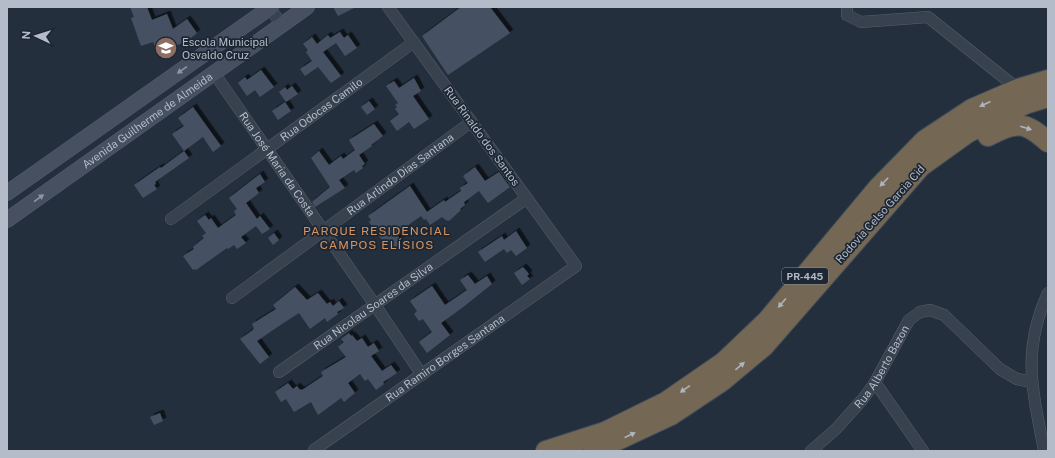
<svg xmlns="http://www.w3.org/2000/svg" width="1055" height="458" font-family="'Public Sans',sans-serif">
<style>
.building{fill:#455162;filter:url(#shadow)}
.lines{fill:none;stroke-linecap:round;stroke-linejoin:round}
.street-casing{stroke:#565f6c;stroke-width:12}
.secondary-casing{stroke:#565f6c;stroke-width:16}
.highway-casing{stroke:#434c59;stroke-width:22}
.street{stroke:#38414e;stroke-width:11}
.secondary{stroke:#465061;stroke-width:15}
.highway{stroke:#746855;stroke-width:20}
.oneway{fill:#8e96a5}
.oneway2{fill:#aeb4bd}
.labels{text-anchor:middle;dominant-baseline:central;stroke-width:3.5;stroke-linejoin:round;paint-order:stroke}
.shield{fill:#1d2633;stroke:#878f9c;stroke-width:1}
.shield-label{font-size:10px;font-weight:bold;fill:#b4bcc9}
.poi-label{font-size:11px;fill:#b4bcc9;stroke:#1d2633;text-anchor:start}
.street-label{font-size:11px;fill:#b4bcc9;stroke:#1d2633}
.neighbourhood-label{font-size:12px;letter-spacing:1px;fill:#d59563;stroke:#1d2633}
</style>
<defs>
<filter id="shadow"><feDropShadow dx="3.5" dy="-3.5" stdDeviation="0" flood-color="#0009"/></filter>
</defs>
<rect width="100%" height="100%" fill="#242f3e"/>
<!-- building -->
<path class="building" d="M130 7H147L152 20 167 14 173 29 187 19 197 33 187 41 158 53 153 42 141 46 131 18 134 17Z
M333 7H356L338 16Z
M461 7H490L510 33 448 75 422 36Z
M340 32 344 38 348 35 357 48 345 56 336 43 323 52 341 76 331 83 318 67 305 76 300 69 312 61 306 52 308 50 303 44 312 37 317 44 328 35 330 38Z
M261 70 274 87 260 97 255 90 247 96 238 83 245 77 247 80Z
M414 78 421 91 413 96 429 119 414 129 409 122 397 131 390 121 399 114 395 109 397 107 395 105 398 103 386 86 394 81 399 88Z
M292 86 298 94 286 102 279 92 285 87 287 90Z
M369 101 375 109 367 115 361 107Z
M285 102 291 111 278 120 272 111Z
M193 107 221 146 213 152 203 137 184 151 189 158 155 182 156 184 154 185 157 189 143 198 134 185 160 167 161 168 184 151 172 134 184 126 178 118Z
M374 124 383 136 371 145 372 146 359 155 365 164 362 166 363 168 356 173 354 170 339 180 345 188 315 207 312 202 330 187 311 158 319 151 329 165 341 156 343 159 355 150 349 140Z
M475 167 485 181 499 172 510 187 488 203 479 191 464 202 465 205 460 209 461 210 449 221 448 220 447 221 442 217 430 225 426 219 424 220 421 216 396 234 401 240 399 241 400 243 398 245 399 246 390 251 369 222 371 220 368 216 410 186 427 212 444 200 445 202 461 191 460 188 468 183 463 176Z
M260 174 265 182 256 188 259 193 246 203 257 219 260 216 270 229 262 234 256 226 241 237 246 243 237 249 234 245 228 249 227 248 196 270 195 269 193 270 183 256 194 249 193 247 204 238 202 236 206 233 197 221 205 215 209 220 211 218 218 228 236 215 234 211 237 209 229 198Z
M516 231 527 248 516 256 511 250 507 253 504 249 485 262 478 252 502 236 504 240Z
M274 233 279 240 273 245 268 238Z
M523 267 529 274 527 276 530 279 522 285 514 273Z
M468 275 475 284 487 276 492 284 462 308 441 323 450 335 427 353 419 342 432 332 423 319 419 321 414 314 417 311 410 301 432 286 445 305 467 290 460 280Z
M295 287 307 300 318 293 327 304 330 302 333 306 339 301 344 308 337 312 338 314 327 322 325 318 310 329 299 313 279 326 257 341 269 357 260 364 240 339 253 330 254 328 252 324 276 309 273 305Z
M349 333 351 336 352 335 357 341 362 338 368 347 374 343 379 351 371 356 382 371 391 365 397 373 383 382 384 384 376 390 368 379 365 381 360 374 348 383 355 393 344 402 341 398 318 415 311 402 294 412 286 399 281 402 275 392 288 383 293 389 297 386 300 390 301 389 302 390 323 376 321 372 346 357 338 347 344 342 341 339Z
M160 413 163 421 154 425 150 417Z"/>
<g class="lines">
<!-- street casing -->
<g class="street-casing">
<g id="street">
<path d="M269 7 282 25"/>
<path d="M847 7V15L861 22 928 17 1018 89"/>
<path id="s1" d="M214 73 375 305 422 375"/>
<path id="s2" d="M171 219 414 42"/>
<path id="s3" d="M232 298 471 122"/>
<path id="s4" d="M279 372 527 198"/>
<path d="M874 384 879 388 923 451"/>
<path id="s5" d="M314 450 576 266 388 7"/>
<path id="s6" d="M811 451 836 429 862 400 874 384 909 320 920 312 930 310 944 315 1000 369 1017 379 1032 382"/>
<path d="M1044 451C1033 391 1021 352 1048 293"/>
</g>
</g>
<!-- secondary casing -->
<g class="secondary-casing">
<g id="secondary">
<path d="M7 193 271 7"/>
<path id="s7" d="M7 220 307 7"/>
</g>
</g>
<!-- highway casing -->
<g class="highway-casing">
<path id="highway" d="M988 136C1016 121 1025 121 1048 142
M546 451 605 432 666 402 724 362 767 321 878 188 925 140 972 109 1018 89 1048 80
M594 451 671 415 722 381 764 346 921 166 967 133 1025 104 1048 97"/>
</g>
<!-- street -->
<use href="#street" class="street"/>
<!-- secondary -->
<use href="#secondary" class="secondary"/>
<!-- highway -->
<use href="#highway" class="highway"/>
</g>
<!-- one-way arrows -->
<defs><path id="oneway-solid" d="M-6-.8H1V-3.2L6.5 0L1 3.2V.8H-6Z"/></defs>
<g class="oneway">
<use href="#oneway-solid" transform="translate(182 70) rotate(145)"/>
<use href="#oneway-solid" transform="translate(39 198) rotate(-36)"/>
</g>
<g class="oneway2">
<use href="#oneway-solid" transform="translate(985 104) rotate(156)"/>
<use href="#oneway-solid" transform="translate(1026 128) rotate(17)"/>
<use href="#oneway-solid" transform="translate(884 182) rotate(134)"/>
<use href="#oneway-solid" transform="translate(782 303) rotate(130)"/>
<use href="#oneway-solid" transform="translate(740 366) rotate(-40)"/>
<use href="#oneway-solid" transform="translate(685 389) rotate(145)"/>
<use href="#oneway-solid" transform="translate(630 435) rotate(-26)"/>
</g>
<!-- icons -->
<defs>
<g id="school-disc" transform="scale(1.15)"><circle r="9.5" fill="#8d6e63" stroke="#1d2633"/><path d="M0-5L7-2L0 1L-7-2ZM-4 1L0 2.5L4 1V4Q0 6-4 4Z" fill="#fff"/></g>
</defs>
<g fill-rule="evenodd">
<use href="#school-disc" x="166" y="48"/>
</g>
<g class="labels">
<!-- shield labels -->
<rect class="shield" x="782" y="268" width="46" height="16" rx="3"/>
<g class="shield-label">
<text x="805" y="276">PR-445</text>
</g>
<!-- poi labels -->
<g class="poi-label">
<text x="182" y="42">Escola Municipal<tspan x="182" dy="13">Osvaldo Cruz</tspan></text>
</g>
<!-- street labels -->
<g class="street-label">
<text stroke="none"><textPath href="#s2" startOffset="186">Rua Odocas Camilo</textPath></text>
<text stroke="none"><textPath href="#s7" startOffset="172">Avenida Guilherme de Almeida</textPath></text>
<text transform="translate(482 136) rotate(54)">Rua Rinaldo dos Santos</text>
<text stroke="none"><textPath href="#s1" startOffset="111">Rua José Maria da Costa</textPath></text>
<text stroke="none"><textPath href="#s3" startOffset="209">Rua Arlindo Dias Santana</textPath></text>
<text transform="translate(880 214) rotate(-48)">Rodovia Celso Garcia Cid</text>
<text stroke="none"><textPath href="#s4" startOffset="115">Rua Nicolau Soares da Silva</textPath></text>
<text stroke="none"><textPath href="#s5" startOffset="160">Rua Ramiro Borges Santana</textPath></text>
<text stroke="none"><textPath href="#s6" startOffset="111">Rua Alberto Bazon</textPath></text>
</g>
<!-- neighbourhood labels -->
<g class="neighbourhood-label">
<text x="377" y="231">PARQUE RESIDENCIAL<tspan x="377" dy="14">CAMPOS ELÍSIOS</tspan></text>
</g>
</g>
<!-- border -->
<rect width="1055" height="458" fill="none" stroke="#b4bcc9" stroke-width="16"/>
<!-- north arrow -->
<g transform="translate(36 36) rotate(274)" stroke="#1d2633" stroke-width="3" paint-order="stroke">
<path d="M0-3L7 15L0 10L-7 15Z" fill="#b4bcc9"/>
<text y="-6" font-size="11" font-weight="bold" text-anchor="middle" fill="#b4bcc9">N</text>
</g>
</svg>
